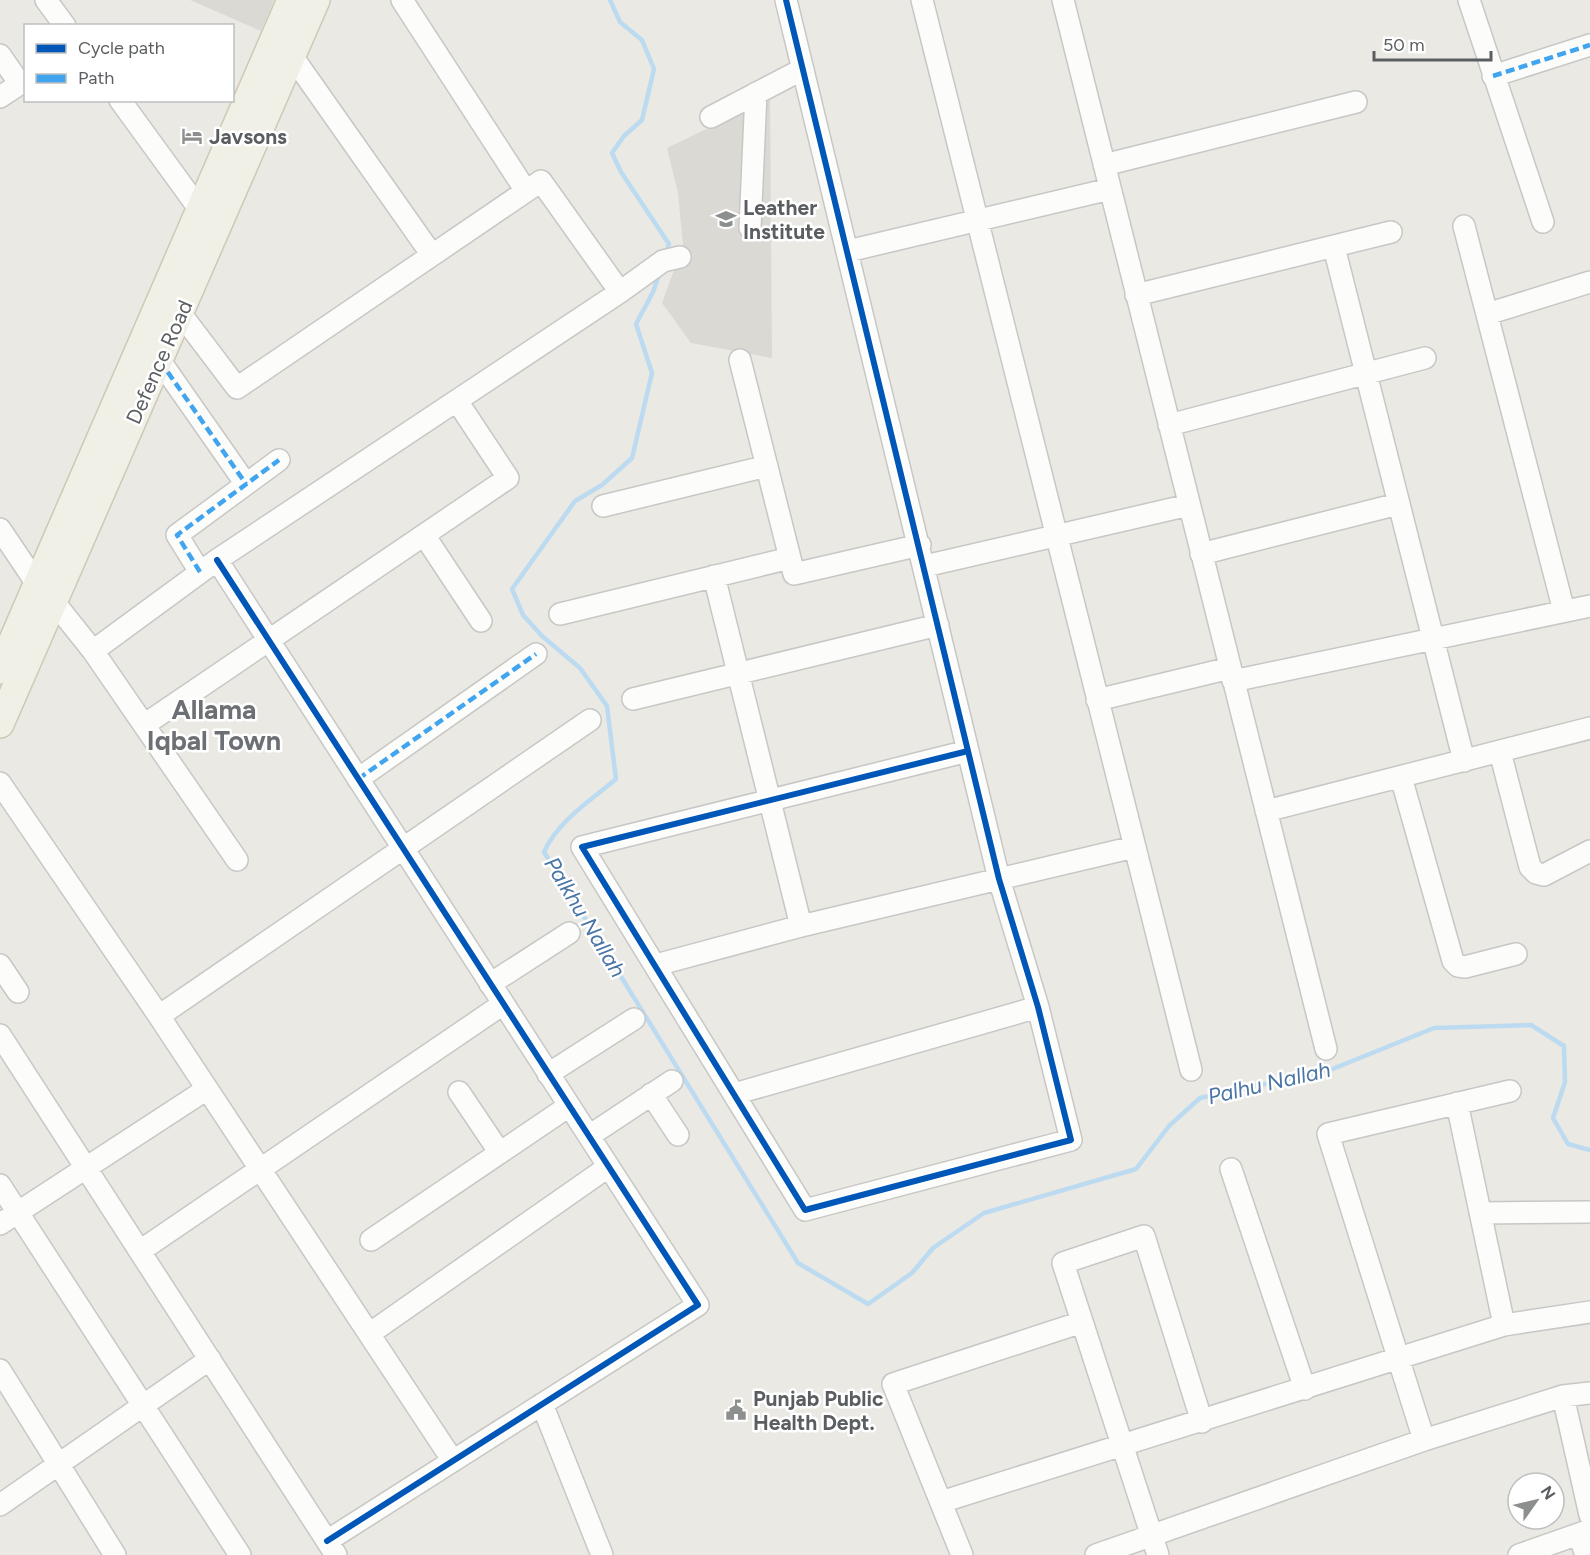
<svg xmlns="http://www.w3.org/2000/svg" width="1590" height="1555" font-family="Figtree,sans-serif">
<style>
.education{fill:#dbd9d4}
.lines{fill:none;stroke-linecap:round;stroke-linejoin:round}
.stream{stroke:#bcdaf0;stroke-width:4.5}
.minor-casing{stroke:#c7c7c6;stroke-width:24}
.major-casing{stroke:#cfc8b5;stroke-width:30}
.minor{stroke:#fcfcfb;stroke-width:21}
.major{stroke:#f1f0e7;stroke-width:27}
.quiet{stroke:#40a5ee;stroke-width:4.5;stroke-dasharray:9 4.5;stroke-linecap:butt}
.cycleway-casing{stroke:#fff;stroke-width:10}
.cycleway{stroke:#0057b8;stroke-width:6}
.labels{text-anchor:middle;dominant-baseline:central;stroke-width:5;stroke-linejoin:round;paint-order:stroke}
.poi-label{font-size:21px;font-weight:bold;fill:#5b5e61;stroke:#fff;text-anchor:start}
.street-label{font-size:21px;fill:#5b5e61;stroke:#fff}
.water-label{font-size:22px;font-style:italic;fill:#4a75a4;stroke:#fff}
.district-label{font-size:27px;font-weight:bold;fill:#6c6f73;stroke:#fff}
</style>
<rect width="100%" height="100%" fill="#eae9e4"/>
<!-- education -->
<path class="education" d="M190 0H274L261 31Z
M770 98 772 358 691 343 662 303 683 245 678 193 667 148Z"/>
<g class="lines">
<!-- stream -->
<path class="stream" d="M610 0 620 22 642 40 654 69 642 120 624 136 612 153 621 172 669 244 666 252
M660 272 653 292 636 324 652 373 632 458 602 485 575 501 512 589 523 615 542 636 580 668 607 706 616 779C590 801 558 821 544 852L798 1263 868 1304 912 1273 933 1248 984 1213 1136 1169 1169 1126 1200 1098 1330 1070 1434 1028 1531 1025 1564 1046 1565 1082 1553 1118 1568 1144 1590 1150"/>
<!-- minor casing -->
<g class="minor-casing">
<path id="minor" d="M46 0 65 26
M402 0 526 191
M786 0 999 879 1038 1007 1071 1140 805 1210 582 847 968 751
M922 0 1191 1070
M1063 0 1326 1049
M1469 0 1543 222
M0 55 20 84
M292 56 432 255
M1493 76 1590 45
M0 97 26 80
M120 100 200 210
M711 117 803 69
M1104 165 1356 102
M1464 226 1564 611
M750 228 756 93
M1334 247 1464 761
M848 251 1110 189
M1136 295 1391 232
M181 314 237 388 541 181 620 292
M1487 314 1590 282
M740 360 794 574 920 545
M160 361 246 484
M1169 425 1425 358
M603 506 767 466
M0 529 37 584
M424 535 481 621
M1201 554 1398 504
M217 560 698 1305 327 1541
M925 566 1189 505
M200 572 177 535 279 460
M714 576 801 926
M54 602 93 651 237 860
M560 614 790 558
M93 651 217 560 620 292 663 261 680 257
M1233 681 1590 606
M633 699 938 625
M1097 700 1230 668
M144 725 508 478 457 401
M1500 752 1530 867 1536 873 1544 875 1590 851
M1401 777 1453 961 1458 966 1465 967 1516 954
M358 779 536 654
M0 783 159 1016 453 1461
M1266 811 1590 728
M0 965 18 992
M656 965 801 926 1134 847
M490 984 569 933
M159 1016 590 720
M0 1035 336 1555
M548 1074 634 1019
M459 1092 500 1153
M651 1094 678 1135
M734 1094 1038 1007
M1457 1103 1504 1325
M589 1136 672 1081
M1231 1169 1305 1389
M0 1185 240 1555
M1480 1213 1590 1212
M0 1224 207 1089
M371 1240 569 1106
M140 1251 503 1004
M369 1334 608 1167
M0 1370 115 1555
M1563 1396 1590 1515
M542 1404 602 1555
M1424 1440 1328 1134 1510 1091
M941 1502 1504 1325 1590 1312
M0 1505 210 1359
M1579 1535 1586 1555
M962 1555 893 1384 1082 1322
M1096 1555 1424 1440 1563 1396 1590 1393
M1158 1555 1063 1263 1144 1236 1202 1422
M1519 1555 1590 1530"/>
</g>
<!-- major casing -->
<g class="major-casing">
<path id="major" d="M0 670 291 0
M0 724 316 0"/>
</g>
<!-- minor -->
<use href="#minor" class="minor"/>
<!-- major -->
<use href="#major" class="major"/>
<!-- quiet -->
<path class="quiet" d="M1493 76 1590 45
M160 361 246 484
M200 572 177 535 279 460
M358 779 536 654"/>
<!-- cycleway casing -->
<g class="cycleway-casing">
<path id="cycleway" d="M786 0 999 879 1038 1007 1071 1140 805 1210 582 847 968 751
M217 560 698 1305 327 1541"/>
</g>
<!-- cycleway -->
<use href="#cycleway" class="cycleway"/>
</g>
<!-- icons -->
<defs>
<g id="hotel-bare" transform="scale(1.62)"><path d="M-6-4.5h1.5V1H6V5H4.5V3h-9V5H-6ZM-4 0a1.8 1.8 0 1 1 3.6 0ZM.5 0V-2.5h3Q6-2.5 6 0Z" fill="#8d8f8f" stroke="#fff" stroke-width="2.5" paint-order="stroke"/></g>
<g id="university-bare" transform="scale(1.62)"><path d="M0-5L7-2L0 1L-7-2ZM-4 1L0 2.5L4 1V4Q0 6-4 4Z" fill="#8d8f8f" stroke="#fff" stroke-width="2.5" paint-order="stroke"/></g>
<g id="civic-bare" transform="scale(1.62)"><path d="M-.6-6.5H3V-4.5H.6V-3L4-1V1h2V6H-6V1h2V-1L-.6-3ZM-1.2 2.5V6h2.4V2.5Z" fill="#8d8f8f" stroke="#fff" stroke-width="2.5" paint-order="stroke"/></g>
</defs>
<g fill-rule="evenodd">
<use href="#hotel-bare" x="192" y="136"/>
<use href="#university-bare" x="726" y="219"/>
<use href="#civic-bare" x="736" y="1410"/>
</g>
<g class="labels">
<!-- poi labels -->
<g class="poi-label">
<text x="209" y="136">Javsons</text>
<text x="743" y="207">Leather<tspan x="743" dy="24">Institute</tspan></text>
<text x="753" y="1398">Punjab Public<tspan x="753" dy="24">Health Dept.</tspan></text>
</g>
<!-- street labels -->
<g class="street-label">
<text transform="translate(159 362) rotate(-66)">Defence Road</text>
</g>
<!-- water labels -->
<g class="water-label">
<text transform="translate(585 917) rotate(59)">Palkhu Nallah</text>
<text transform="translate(1269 1083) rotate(-13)">Palhu Nallah</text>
</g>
<!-- district labels -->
<g class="district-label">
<text x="214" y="709">Allama<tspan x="214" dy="31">Iqbal Town</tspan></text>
</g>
</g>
<!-- legend -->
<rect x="24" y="24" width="210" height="78" fill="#ffffff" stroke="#bdbfc0" stroke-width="1.5"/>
<rect x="36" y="44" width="30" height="9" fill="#0057b8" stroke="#bdbfc0" stroke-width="1.5"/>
<text x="78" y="54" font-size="18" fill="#5b5e61">Cycle path</text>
<rect x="36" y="74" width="30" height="9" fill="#40a5ee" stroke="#bdbfc0" stroke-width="1.5"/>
<text x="78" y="84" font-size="18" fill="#5b5e61">Path</text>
<!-- north arrow -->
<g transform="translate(1536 1501) rotate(56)"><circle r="28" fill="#ffffff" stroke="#bdbfc0" stroke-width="1.5"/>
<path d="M0-4.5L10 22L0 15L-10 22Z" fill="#8d8f8f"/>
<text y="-9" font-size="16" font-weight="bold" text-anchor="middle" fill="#5b5e61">N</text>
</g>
<!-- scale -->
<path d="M1374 51v9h117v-9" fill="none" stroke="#5b5e61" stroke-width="3"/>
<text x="1383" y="51" font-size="18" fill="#5b5e61" stroke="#ffffff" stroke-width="4.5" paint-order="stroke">50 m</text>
</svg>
